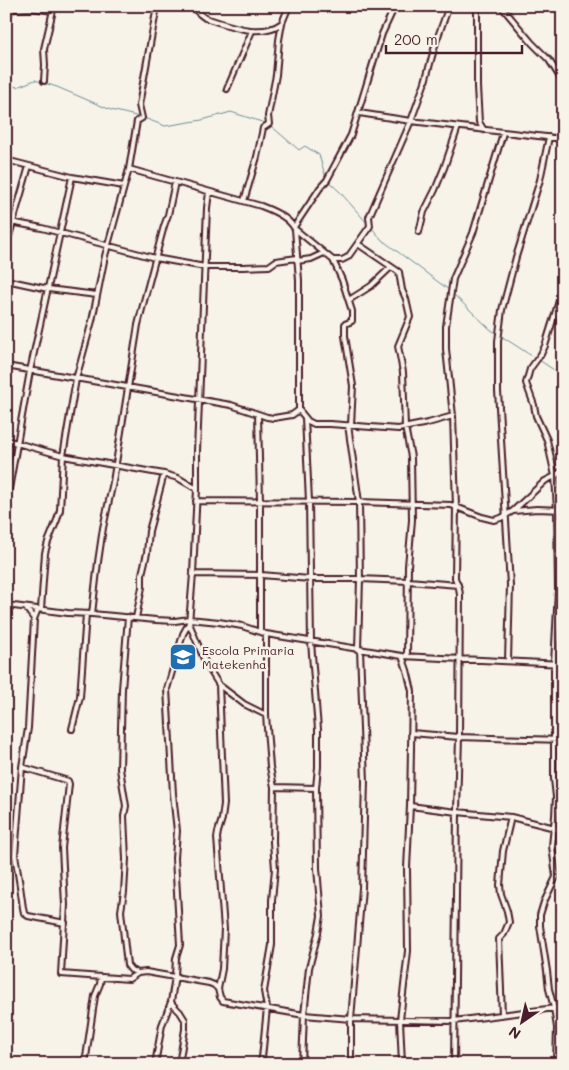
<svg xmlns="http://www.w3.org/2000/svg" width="569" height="1070" font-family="Mali,sans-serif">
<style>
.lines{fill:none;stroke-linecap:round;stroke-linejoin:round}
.stream{stroke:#6c8c97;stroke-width:1}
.street-casing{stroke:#4a1f2b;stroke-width:8}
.street{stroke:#f7f3e8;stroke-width:4}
.labels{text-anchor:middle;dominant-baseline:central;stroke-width:5;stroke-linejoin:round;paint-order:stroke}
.poi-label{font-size:12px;fill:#4a1f2b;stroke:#f7f3e8;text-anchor:start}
</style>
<rect width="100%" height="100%" fill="#f7f3e8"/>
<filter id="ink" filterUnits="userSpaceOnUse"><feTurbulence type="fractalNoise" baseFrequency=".02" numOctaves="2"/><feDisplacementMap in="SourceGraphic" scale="10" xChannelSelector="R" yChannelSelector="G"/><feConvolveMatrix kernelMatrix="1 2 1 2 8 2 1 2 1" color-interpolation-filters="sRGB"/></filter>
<g filter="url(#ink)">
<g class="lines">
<!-- stream -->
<path class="stream" d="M6 84 17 87 35 80 57 87 111 110 140 117
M144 118 165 126 202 120 231 112 268 124
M271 126 299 150 305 146 319 155 326 178
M328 181 339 191 368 224
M371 227 382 240 449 290
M452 293 490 329 497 334
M501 336 535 358
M539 360 563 376"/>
<!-- street casing -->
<g class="street-casing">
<path id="street" d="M191 6 201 15 205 18C229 25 260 39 282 23
M477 6V87L479 122 484 130
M501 6 532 43 549 60 563 82
M6 8 10 9 32 8 53 11
M6 27 11 8
M44 81 45 65 44 49 54 6
M227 89 252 31
M359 113 411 121 563 139
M6 160 72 177 124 186
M129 169 261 206C274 211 288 217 295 229L333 260 342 280 352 311V321L345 324V336L353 386 351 425
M209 192 207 208 197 451V489L193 574 189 623 206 664 219 685 244 704 266 715
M244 201 257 157 263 128 269 124 268 116 276 75 279 40 282 23 289 6
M6 221 42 228 155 258 205 267H243L269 266 276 261 297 258
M294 227 320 188 327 180 351 135 382 34 395 6
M295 229 299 280V410L308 421 314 424H330L398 429 428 423 453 416
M419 232 424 212 435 190 444 168 458 127
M358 244 399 272 402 290 406 299 410 317 398 346 403 372 405 427 411 457 412 520 408 566 407 656
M6 247 29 166
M333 260H342L348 257 370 226 369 217 411 121 425 82 436 42 449 6
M297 261 311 259 324 253
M6 280 48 289 97 295
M349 300 371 286 391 267
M6 366 231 405 267 417 274 418 292 415 299 410
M258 414 260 501V631
M348 425 359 502 360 579 358 649
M6 440 63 456 164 474 178 478 197 489
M196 501 359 502 451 505 482 517 494 520 501 518 513 511 537 509 563 510
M6 506 30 371 72 177
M513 511 545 481 555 476 547 440 536 416 534 405 526 383 530 369 541 354 545 346 563 288
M193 574 261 575 310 579H360L408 581 458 585
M6 605 68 613 92 614 156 620 175 621 189 619 219 622 242 626 266 634 402 656 563 664
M26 608 34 619
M38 609 34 619 28 728 22 767 15 855 20 886 23 908 24 913 28 916 65 923
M41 609 45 553 48 542 57 520 60 510 63 456 76 379 92 321 105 256 129 169 137 121 142 118 139 105 157 6
M92 614 98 562 103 528 113 482 138 325 144 301 164 226 168 215 175 182
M128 617 122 689 120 769 126 806 124 816 126 859 124 892 121 911 127 965 131 970 138 973
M136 618 142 587V574L147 553 149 531 164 474
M402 656 407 670 412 691 410 806 407 868 408 951 400 1020 402 1064
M508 661 510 585 498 391V341L502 310 516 257 540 180 549 137
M219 685 224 804 222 819 218 832 217 838 224 929 222 969 218 989 220 997 223 1001 304 1015 351 1019 454 1021 563 1007
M72 729 80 697 86 614
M411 733 459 737 563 740
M22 767 65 780 68 781 69 784 62 848 65 905 61 974 129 979 138 973 146 972 209 983 214 985 218 989
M274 787 316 788
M410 806 457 812 511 817 563 830
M502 1015 499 939 504 934 509 922 507 911 501 894 500 885 503 851 511 817
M85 1064 95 996 100 984 101 977
M155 1064 162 1025 171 1002
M179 1064 185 1029V1020L180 1012 173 1005 171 1002 175 976 176 958 180 945 175 858 177 831 173 794 167 689 183 634 189 623
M259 1064 262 1058 267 1008 264 991 272 945V900L275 869 273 842 274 787 270 767 266 715V634
M302 1064 304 1015 309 968 318 933 321 916 317 868 316 788 318 767V729L311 642 309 501 305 418
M351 1064V1019L362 888 365 782 360 649
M454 1064 457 812 459 737 460 595 459 588 455 578 456 506 453 416 446 349V326L453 279 473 233 503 133
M556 1064 557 1028 554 1008 549 989 547 971 540 926V915L544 902 556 877 552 846 555 816 556 797 554 779V663L558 591 557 510 555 476 563 470"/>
</g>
<!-- street -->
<use href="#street" class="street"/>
</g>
</g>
<!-- icons -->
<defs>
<g id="school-square" transform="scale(1.4375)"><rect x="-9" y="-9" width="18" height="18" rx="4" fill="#1f6fb2" stroke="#f7f3e8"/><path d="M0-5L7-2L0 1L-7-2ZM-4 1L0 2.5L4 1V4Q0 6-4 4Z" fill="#fff"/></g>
</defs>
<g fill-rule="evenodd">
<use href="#school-square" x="183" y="657"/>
</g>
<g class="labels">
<!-- poi labels -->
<g class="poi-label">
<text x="202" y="650">Escola Primaria<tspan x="202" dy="14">Matekenha</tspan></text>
</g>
</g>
<!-- margin -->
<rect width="569" height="1070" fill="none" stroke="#f7f3e8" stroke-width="25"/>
<rect x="12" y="12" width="544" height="1045" fill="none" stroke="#4a1f2b" stroke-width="2" filter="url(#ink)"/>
<!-- north arrow -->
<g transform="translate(522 1022) rotate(214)" stroke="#f7f3e8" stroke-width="4" paint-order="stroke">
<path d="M0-4L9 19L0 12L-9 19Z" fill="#4a1f2b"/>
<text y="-8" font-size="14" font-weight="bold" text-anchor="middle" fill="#4a1f2b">N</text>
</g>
<!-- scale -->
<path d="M386 45v8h136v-8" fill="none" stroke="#4a1f2b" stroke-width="2.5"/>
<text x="394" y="45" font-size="15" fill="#4a1f2b" stroke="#f7f3e8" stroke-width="4" paint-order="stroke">200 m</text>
</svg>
